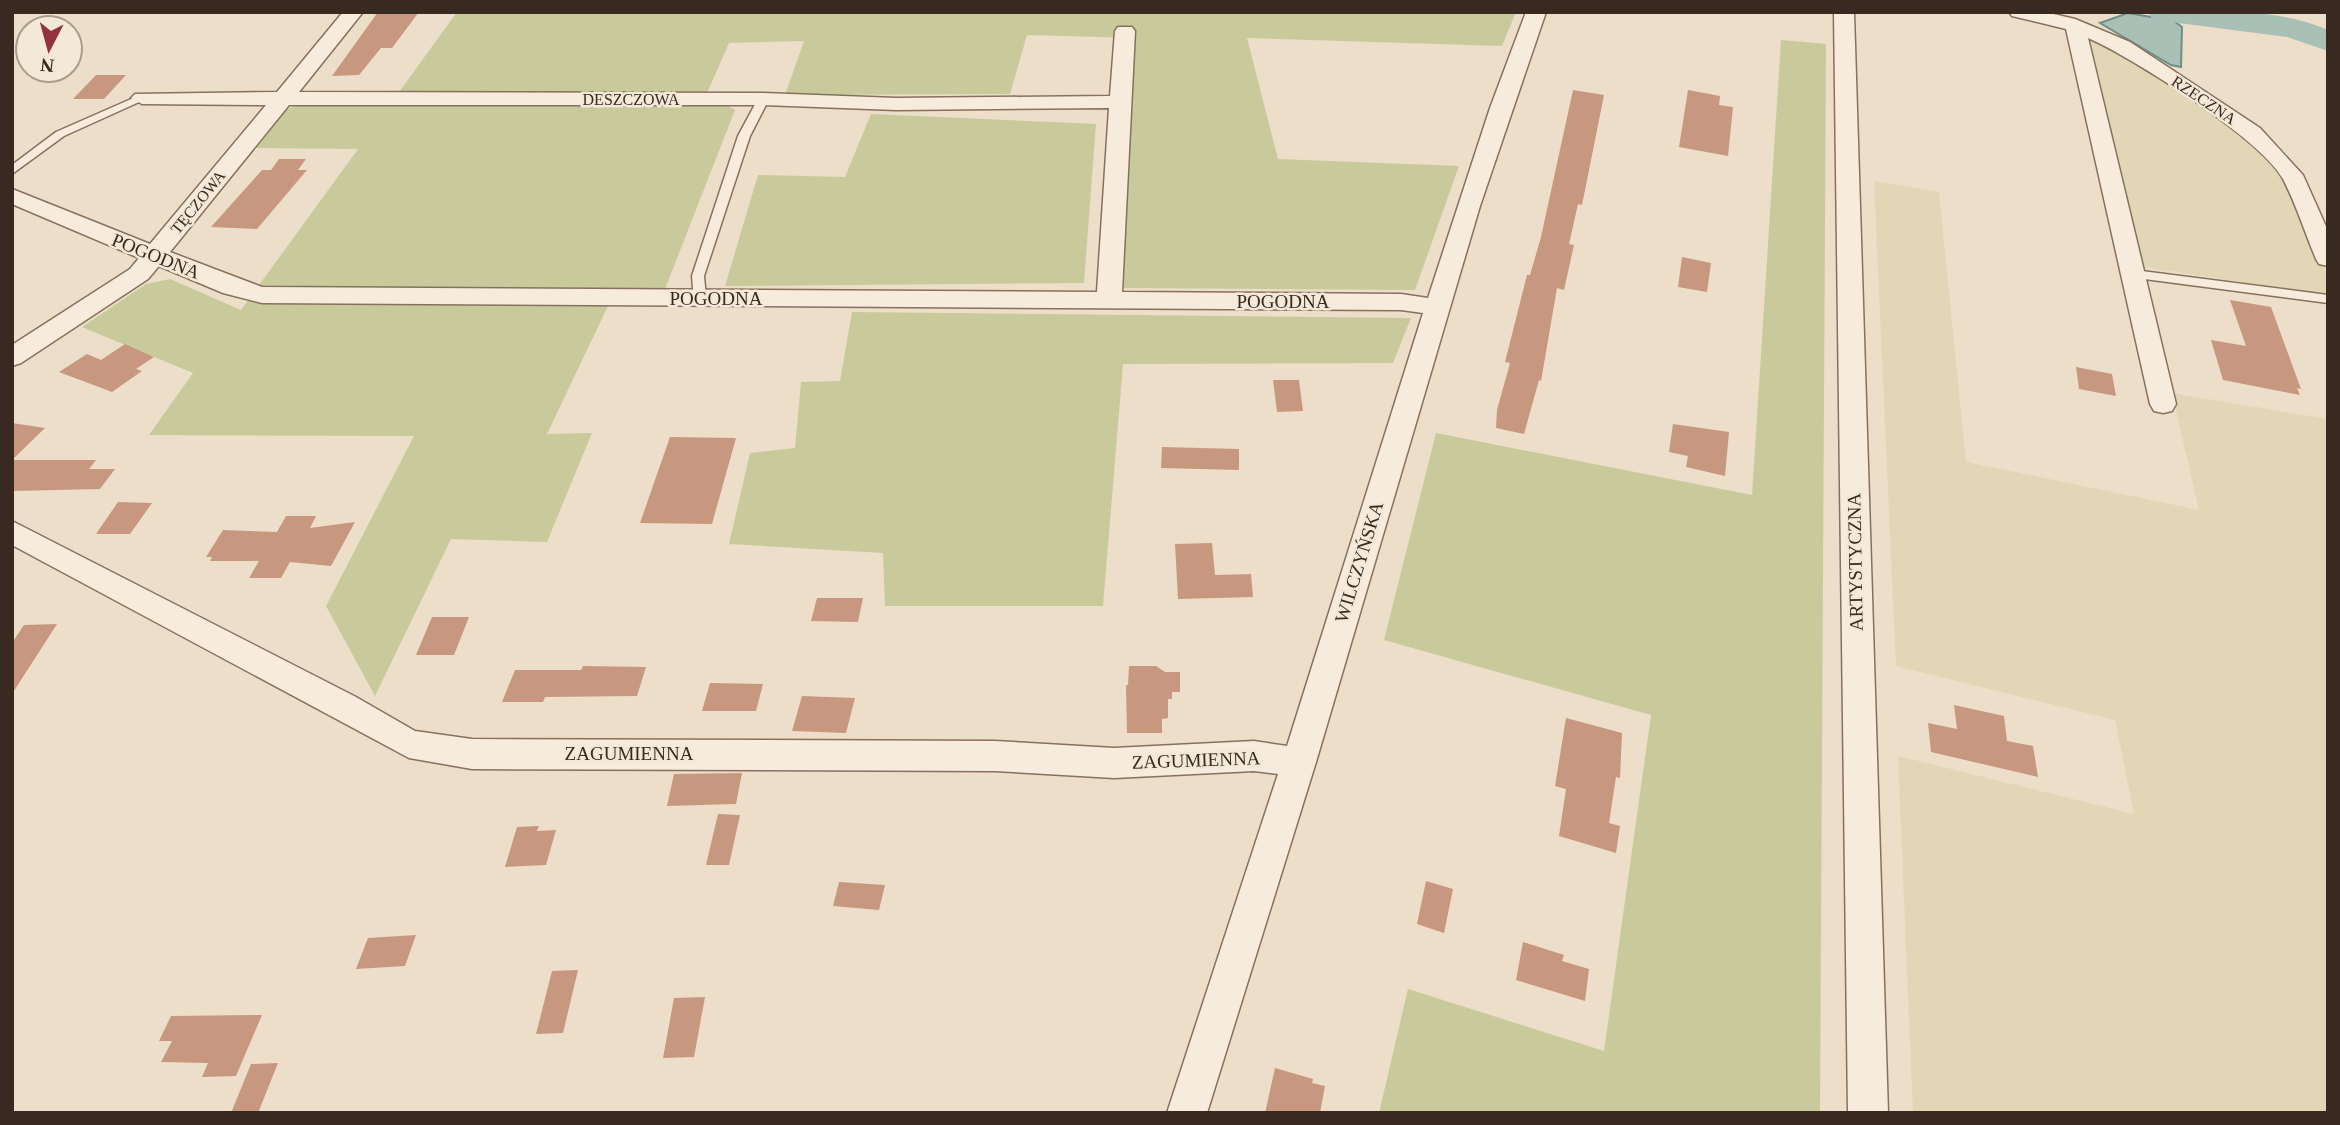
<svg xmlns="http://www.w3.org/2000/svg" width="2340" height="1125" font-family="'Times New Roman',serif">
<style>
.farmland{fill:#e1d6b6}
.green{fill:#c9ca9c}
.water{fill:#a9c0b7;stroke:#6f8e84;stroke-width:2}
.lines{fill:none;stroke-linecap:round;stroke-linejoin:round}
.river{fill:#a9c0b7;fill-rule:evenodd}
.building{fill:#c89780}
.lane-casing{stroke:#87705e;stroke-width:3}
.street-casing{stroke:#87705e;stroke-width:3}
.lane{fill:#f7ecdb;fill-rule:evenodd}
.street{fill:#f7ecdb;fill-rule:evenodd}
.labels{text-anchor:middle;dominant-baseline:central;stroke-width:5;stroke-linejoin:round;paint-order:stroke}
.far-street-label{font-size:16px;fill:#382a21;stroke:#f4e9d7}
.street-label{font-size:19px;fill:#382a21;stroke:#f4e9d7}
</style>
<rect width="100%" height="100%" fill="#ecdec8"/>
<!-- farmland -->
<path class="farmland" d="M2085 33 2121 48 2245 133 2293 188 2328 278V295L2143 267Z
M1874 181 1939 192 1966 462 2199 510 2172 393 2328 419V1113H1913L1898 756 2134 814 2115 720 1896 666Z"/>
<!-- green -->
<path class="green" d="M457 12H1516L1502 46 1247 38 1278 159 1459 166 1415 290 1123 288 1135 38 1027 35 1010 94 785 95 804 41 729 43 707 93 735 110 665 289H616L547 434 592 433 547 542 451 539 375 696 326 606 414 436 149 435 193 373 82 327 146 284 170 279 241 310 358 149 252 148 281 111 299 105 389 106Z
M1781 40 1826 44 1820 1113H1379L1408 989 1604 1051 1651 715 1384 640 1436 433 1752 495Z
M871 114 1096 124 1084 283 725 286 758 175 845 177Z
M852 312 1411 318 1393 363 1123 364 1103 606H885L883 553 729 544 750 453 795 448 801 382 840 381Z"/>
<!-- water -->
<path class="water" d="M2128 13 2174 21 2182 27 2181 67 2171 65 2100 23Z"/>
<g class="lines">
<!-- river -->
<path class="river" d="M2148 12C2206 12 2273 6 2328 30V51L2287 37 2163 21 2152 19Z"/>
</g>
<!-- building -->
<path class="building" d="M378 12H419L392 48H381L359 75 332 76Z
M96 75H126L104 99H73Z
M1573 90 1604 95 1582 205 1578 204 1569 244 1574 245 1564 290 1557 288 1541 381 1539 380 1524 434 1496 428 1497 410 1510 363 1505 362 1527 275H1530L1541 237Z
M1688 90 1720 96 1719 105 1733 107 1728 156 1679 147Z
M279 159H306L298 170H307L257 229 211 227 262 170H271Z
M1682 257 1711 263 1707 292 1678 287Z
M2230 300 2271 307 2301 389 2297 388 2300 395 2223 380 2211 340 2246 346Z
M125 344 154 357 136 369 142 371 112 392 59 372 87 354 101 360Z
M2076 367 2112 374 2116 396 2079 389Z
M1273 380H1299L1303 411 1277 412Z
M12 423 45 428 12 460Z
M1673 424 1729 432 1725 476 1686 467 1688 456 1669 452Z
M670 437 736 438 712 524 640 523Z
M1162 447 1239 449V470L1161 468Z
M12 460H96L89 469H115L100 489 12 491Z
M118 502 152 503 130 534H96Z
M286 516H316L310 528 355 522 331 566 290 562 281 578H249L259 561H210L212 557H206L223 530 277 532Z
M1212 543 1215 575 1251 574 1253 597 1178 599 1175 544Z
M817 598H863L858 622 811 621Z
M432 617H469L454 655H416Z
M57 624 12 694V643L24 625Z
M583 666 646 667 637 696 545 697 543 702H502L515 670H581Z
M1129 666H1156L1165 672H1180V692H1172V699H1168V718L1162 719V733H1127L1126 685H1128Z
M710 683 763 684 756 711H702Z
M802 696 855 698 846 733 792 731Z
M1954 705 2004 716 2007 741 2033 746 2038 777 1931 752 1928 723 1957 729Z
M1566 718 1622 733 1620 778 1616 777 1609 823 1620 826 1616 853 1559 836 1566 789 1555 786Z
M742 773 736 804 667 806 674 774Z
M718 814 740 815 729 865H706Z
M539 826 537 831 556 830 546 865 505 867 517 827Z
M1426 881 1453 889 1444 933 1417 924Z
M839 882 885 885 879 910 833 906Z
M416 935 405 966 356 969 368 938Z
M1523 942 1564 955 1562 961 1589 969 1585 1001 1516 980Z
M578 970 563 1033 536 1034 552 971Z
M705 997 694 1057 663 1058 674 998Z
M262 1015 236 1076 202 1077 208 1063 161 1062 172 1041H159L171 1016Z
M278 1063 258 1113H231L251 1064Z
M1275 1068 1313 1079 1312 1083 1325 1086 1320 1113H1265Z"/>
<g class="lines">
<!-- lane casing -->
<g class="lane-casing">
<path id="lane" d="M138 96 148 98 64 136 12 174V165L56 132Z
M759 97 769 99 750 136 704 276 706 298 699 302 694 301 692 276 738 136Z
M2134 270 2328 295V303L2129 277 2128 274Z"/>
</g>
<!-- street casing -->
<g class="street-casing">
<path id="street" d="M343 12H363L299 92 763 93 896 98 1110 96 1115 31 1118 27H1132L1135 31 1122 292 1401 294 1428 298 1490 108 1526 12H1546L1480 206 1316 762 1207 1113H1167L1278 774 1254 771 1114 778 995 771 472 769 409 758 12 545V521L356 697 415 731 472 739 995 741 1114 748 1254 741 1287 746 1423 313 1401 310 262 303 223 293 159 266 148 279 21 363 12 366V345L130 269 139 258 12 204V189L150 244 266 105 142 104 131 98 135 94 277 92ZM289 105H763L896 110 1109 108 1097 292 262 287 170 252Z
M1834 12H1854L1888 1113H1848Z
M2009 12H2045L2075 19 2130 42 2260 128 2303 175 2328 231V266L2319 264 2316 259C2305 233 2296 204 2283 179 2261 139 2132 57 2088 38L2176 404 2172 411 2163 413 2154 411 2150 404 2066 29 2012 16Z"/>
</g>
<!-- lane -->
<use href="#lane" class="lane"/>
<!-- street -->
<use href="#street" class="street"/>
</g>
<g class="labels">
<!-- far-street labels -->
<g class="far-street-label">
<text x="631" y="99">DESZCZOWA</text>
<text transform="translate(2204 100) rotate(34)">RZECZNA</text>
<text transform="translate(198 202) rotate(-51)">TĘCZOWA</text>
</g>
<!-- street labels -->
<g class="street-label">
<text transform="translate(156 256) rotate(22)">POGODNA</text>
<text x="716" y="298">POGODNA</text>
<text x="1283" y="301">POGODNA</text>
<text transform="translate(1359 562) rotate(-73)">WILCZYŃSKA</text>
<text transform="translate(1855 562) rotate(-91)">ARTYSTYCZNA</text>
<text x="629" y="753">ZAGUMIENNA</text>
<text transform="translate(1196 760) rotate(-2)">ZAGUMIENNA</text>
</g>
</g>
<!-- border -->
<rect width="2340" height="1125" fill="none" stroke="#382a21" stroke-width="28"/>
<!-- north arrow -->
<g transform="translate(49 49) rotate(186)"><circle r="33" fill="#f4e9d7" stroke="#a99d8e" stroke-width="2"/>
<path d="M0-5L12 26L0 18L-12 26Z" fill="#92323c"/>
<text y="-10" font-size="19" font-weight="bold" text-anchor="middle" fill="#382a21">N</text>
</g>
</svg>
